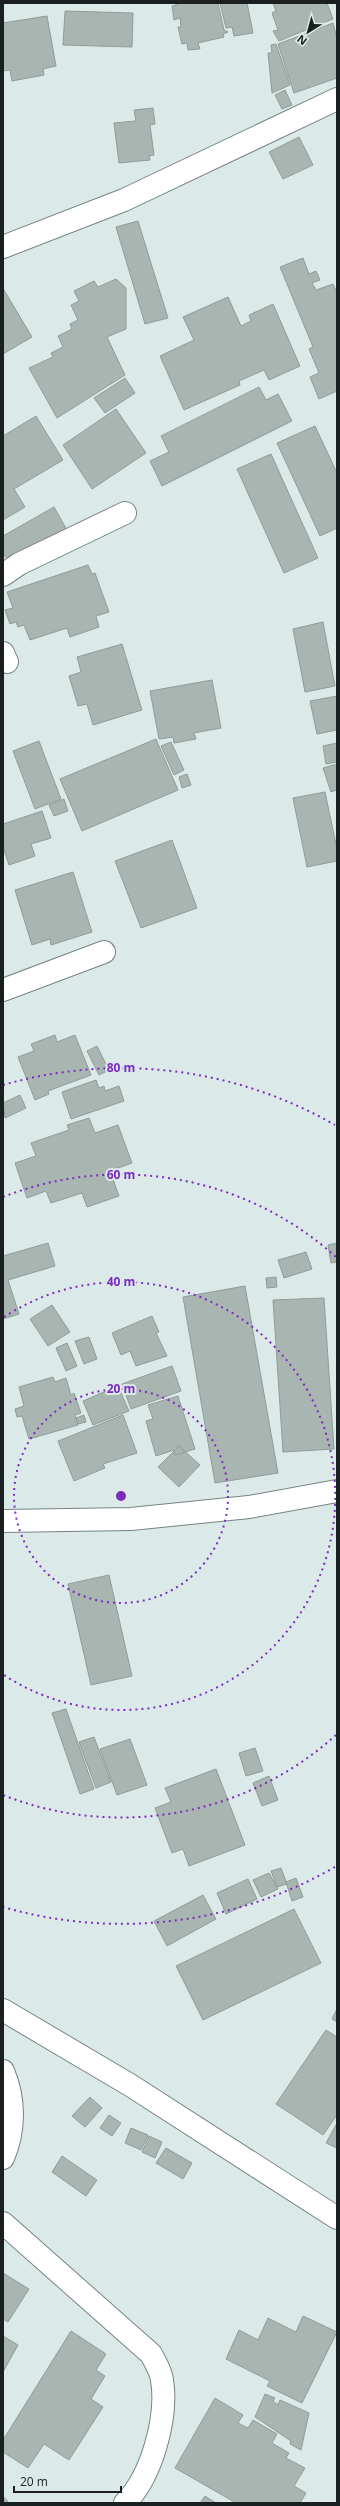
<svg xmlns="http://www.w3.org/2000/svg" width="340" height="2506" font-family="'Open Sans',sans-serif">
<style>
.building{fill:#a8b5b0;stroke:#8f9c97}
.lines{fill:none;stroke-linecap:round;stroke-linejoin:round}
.minor-casing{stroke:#768483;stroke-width:24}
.minor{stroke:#fff;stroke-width:22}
.ring{fill:none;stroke:#7b2cbf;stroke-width:2;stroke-dasharray:2 4}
.centre{fill:#7b2cbf;stroke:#dbeae9;stroke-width:2}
.ring-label{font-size:12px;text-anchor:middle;font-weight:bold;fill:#7b2cbf;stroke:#dbeae9;stroke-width:4;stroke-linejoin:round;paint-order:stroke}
</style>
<rect width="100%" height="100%" fill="#dbeae9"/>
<!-- building -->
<path class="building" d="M181 3H218L224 30 228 32 223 34 224 37 198 43 200 49 188 50 187 43 182 44 178 27H181L180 18 174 20 172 6Z
M220 3H247L253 33 234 36 232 27 226 28Z
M273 3H327L333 19 279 41 273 31 278 30 272 13 276 11Z
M65 11 133 13 132 47 63 45Z
M47 16 56 66 43 69 44 75 12 81 10 70 3 71V23Z
M333 23 337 38V78L294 93 278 44Z
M276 44 290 85 272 93 268 53H272L271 45Z
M285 90 292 105 282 109 275 95Z
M153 108 155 124 150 125 154 155 149 156 150 160 119 163 114 123 136 121 134 110Z
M299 137 313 165 283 179 269 152Z
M138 221 168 318 145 324 116 227Z
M303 258 309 274 316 271 320 280 312 283 316 290 333 284 337 293V391L319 399 310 377 319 373 309 349 313 347 280 267Z
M116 279 126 288V329L107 337 125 375 57 418 29 368 53 357 51 353 63 347 58 336 72 329 70 324 78 320 71 305 79 301 74 291 94 281 98 287Z
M4 290 32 337 3 354V291Z
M228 297 241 326 251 321 249 315 273 304 300 366 269 380 264 370 239 381 240 385 184 410 160 356 194 340 183 317Z
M125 378 135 393 105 413 94 398Z
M259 387 266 400 278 394 292 421 162 486 150 461 169 452 161 436Z
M116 409 146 453 92 489 63 445Z
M36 416 63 460 14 489 25 507 3 520V436Z
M315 426 337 473V528L320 536 277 443Z
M271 454 318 558 284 573 237 469Z
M54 507 67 530 9 562 3 553V536Z
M88 565 92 574 95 573 109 612 96 616 99 627 70 637 67 628 30 640 24 625 18 627 16 622 10 624 5 610 13 608 7 592Z
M323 622 335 686 305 692 293 629Z
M122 644 142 710 93 725 87 704 78 706 69 676 81 672 77 657Z
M212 680 221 728 194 733 196 739 174 743 173 737 159 739 150 691Z
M337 696V730L317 734 310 701Z
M156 739 178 790 82 831 60 779Z
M39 741 61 799 35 809 13 751Z
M171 742 184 770 174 775 161 746Z
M337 743V762L326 764 323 746Z
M337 764V790L331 792 323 768Z
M187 774 191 785 182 788 179 777Z
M325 792 337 849V861L307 867 293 798Z
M64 799 68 811 54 816 49 805Z
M42 811 51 838 31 844 35 856 9 865 3 847V824Z
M172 840 197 908 141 928 115 861Z
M73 872 92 932 51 945 50 939 32 945 15 890Z
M55 1035 57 1042 75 1035 91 1075 48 1091 49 1094 35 1100 18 1057 34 1051 31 1044Z
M97 1046 109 1070 99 1075 87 1051Z
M96 1080 99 1088 104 1086 105 1091 119 1086 124 1101 71 1119 62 1092Z
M20 1095 26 1108 5 1118 3 1103Z
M89 1118 95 1133 118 1125 132 1163 110 1171 119 1196 87 1207 82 1193 51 1203 46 1191 27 1198 15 1163 36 1156 31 1143 69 1130 67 1125Z
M48 1243 55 1266 8 1280 19 1314 3 1319V1256Z
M337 1243V1262L331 1263 328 1245Z
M306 1252 312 1269 284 1278 278 1260Z
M276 1277 277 1287 267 1288 266 1278Z
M245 1286 278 1473 215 1483 183 1297Z
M324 1298 334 1449 283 1452 273 1300Z
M52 1305 70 1332 48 1346 30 1319Z
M152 1316 159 1332 156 1333 167 1356 136 1366 130 1351 121 1355 112 1333Z
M89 1337 97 1359 84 1364 75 1341Z
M67 1343 77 1366 66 1371 56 1348Z
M172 1366 181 1391 131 1409 122 1384Z
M53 1377 55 1382 66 1378 71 1395 74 1393 81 1413 75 1415 78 1425 29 1439 22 1416 17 1417 15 1409 24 1406 19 1387Z
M118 1386 129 1411 93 1425 83 1401Z
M178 1396 195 1449 175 1455 174 1450 156 1456 146 1421 153 1419 148 1405Z
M84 1415 86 1422 78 1424 76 1418Z
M123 1415 137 1453 103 1464 105 1468 74 1481 58 1441Z
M179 1446 200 1465 179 1487 158 1467Z
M109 1575 132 1676 91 1685 68 1584Z
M66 1709 94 1789 80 1794 52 1713Z
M94 1737 111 1782 96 1788 79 1742Z
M130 1739 147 1785 117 1795 100 1749Z
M255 1748 263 1771 246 1776 239 1753Z
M216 1769 245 1845 189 1866 183 1849 172 1853 155 1808 171 1802 165 1788Z
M269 1776 278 1800 262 1806 253 1783Z
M281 1868 287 1884 277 1887 271 1871Z
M269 1873 278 1889 261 1897 253 1880Z
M296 1878 303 1897 292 1901 286 1882Z
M248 1879 257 1899 226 1914 217 1893Z
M203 1895 216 1919 167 1946 154 1921Z
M294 1909 321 1963 203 2020 176 1966Z
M337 2009V2022L332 2019Z
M326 2030 337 2037V2115L323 2135 276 2104Z
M90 2097 102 2108 85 2127 72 2116Z
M109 2115 121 2123 112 2136 100 2128Z
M337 2123V2148L326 2143Z
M131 2128 148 2135 141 2150 125 2143Z
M149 2136 162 2142 155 2158 142 2152Z
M166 2148 192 2163 183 2179 156 2163Z
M62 2156 97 2180 86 2196 52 2172Z
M3 2273 29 2289 8 2322 3 2319Z
M303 2316 337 2332 302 2403 267 2386 270 2381 226 2359 239 2330 258 2340 268 2318 296 2332Z
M71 2331 106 2354 96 2370 105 2376 91 2399 103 2407 69 2460 44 2444 28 2468 3 2452V2440Z
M3 2336 18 2345 3 2372Z
M265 2394 275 2398 273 2401 278 2405 280 2400 309 2413 301 2450 290 2444 291 2441 255 2417Z
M215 2398 243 2415 238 2423 248 2428 253 2420 277 2434 272 2443 289 2453 286 2458 305 2468 294 2486 306 2493 300 2503H236L175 2468Z
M3 2496 9 2503H3Z
M205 2496 216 2503H200Z"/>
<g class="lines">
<!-- minor casing -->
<g class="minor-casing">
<path id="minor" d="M3 247 124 200 337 99
M3 575 19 564 125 513
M3 653 7 662
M3 990 104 952
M3 1521 131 1519 249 1507 337 1491
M3 2010 130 2085 337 2218
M3 2071C15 2099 15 2130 3 2158
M3 2223 151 2354C155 2362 161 2371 162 2380 168 2417 152 2476 125 2503"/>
</g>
<!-- minor -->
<use href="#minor" class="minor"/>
</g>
<!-- distance rings -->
<g class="ring">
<circle cx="121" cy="1496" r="107"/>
<path d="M4 1317A214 214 0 1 1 4 1675"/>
<path d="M336 1735A321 321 0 0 1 3 1795M3 1197A321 321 0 0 1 336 1257"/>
<path d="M335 1867A428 428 0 0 1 3 1907M3 1085A428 428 0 0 1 335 1125"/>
</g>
<circle cx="121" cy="1496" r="6" class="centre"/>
<g class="ring-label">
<text x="121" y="1072">80 m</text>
<text x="121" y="1179">60 m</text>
<text x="121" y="1286">40 m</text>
<text x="121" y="1393">20 m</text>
</g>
<!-- border -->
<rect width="340" height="2506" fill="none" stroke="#1a1f1f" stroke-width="8"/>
<!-- north arrow -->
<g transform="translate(308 32) rotate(217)" stroke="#dbeae9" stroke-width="3" paint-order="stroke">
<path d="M0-3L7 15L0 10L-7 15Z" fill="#1a1f1f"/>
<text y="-6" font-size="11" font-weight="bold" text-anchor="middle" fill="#1a1f1f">N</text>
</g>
<!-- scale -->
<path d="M14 2486v6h107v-6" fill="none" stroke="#1a1f1f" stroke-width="2"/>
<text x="20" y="2486" font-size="12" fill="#1a1f1f" stroke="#dbeae9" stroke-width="3" paint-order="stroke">20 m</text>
</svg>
